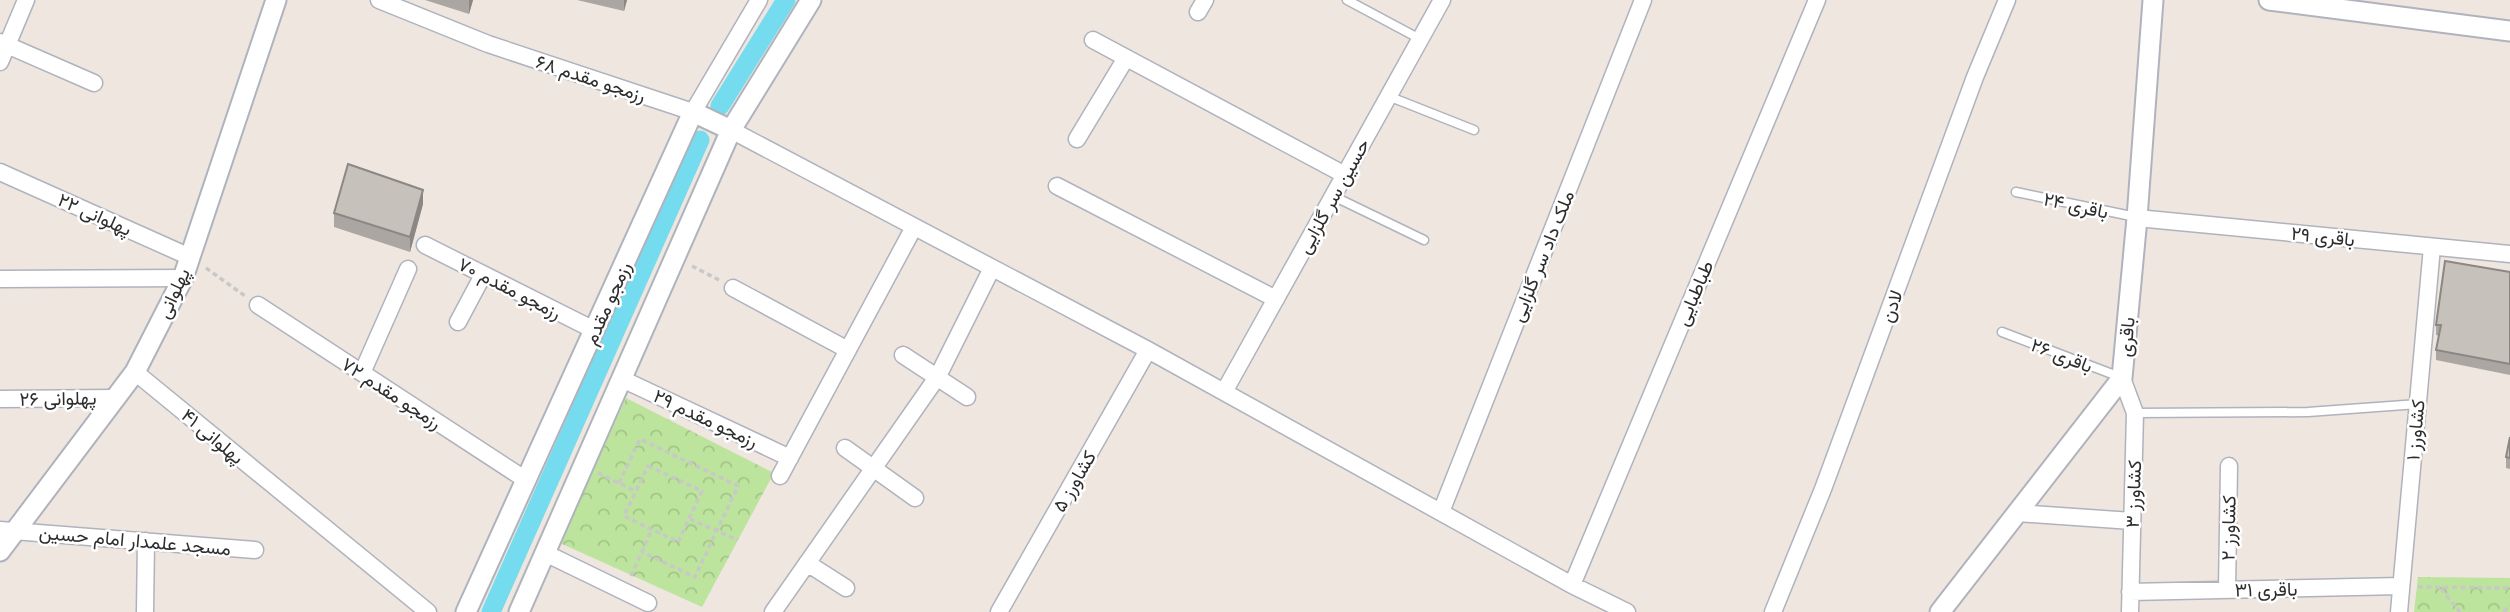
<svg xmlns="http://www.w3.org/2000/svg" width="2510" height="612" font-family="'Open Sans',Vazirmatn,sans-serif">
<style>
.park{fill:url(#park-crowns)}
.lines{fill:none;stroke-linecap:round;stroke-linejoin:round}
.canal{stroke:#74dcee;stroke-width:19}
.service-casing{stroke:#afb3bd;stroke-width:11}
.minor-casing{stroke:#afb3bd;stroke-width:19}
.tertiary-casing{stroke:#afb3bd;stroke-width:23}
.path{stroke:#c8c8c8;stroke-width:3.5;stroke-dasharray:5 3.5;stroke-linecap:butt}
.service{stroke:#fff;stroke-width:8}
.minor{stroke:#fff;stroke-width:16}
.tertiary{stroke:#fff;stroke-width:19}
.wall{fill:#aba6a1}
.shaded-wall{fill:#8b8783}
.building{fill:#c7c1bb;stroke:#8b8783;stroke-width:2}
.labels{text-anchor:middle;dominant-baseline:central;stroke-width:5;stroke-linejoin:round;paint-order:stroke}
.street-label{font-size:19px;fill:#2d2d2d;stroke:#fff}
</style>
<defs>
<pattern id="park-crowns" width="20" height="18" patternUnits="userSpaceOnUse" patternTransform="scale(1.75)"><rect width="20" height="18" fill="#bde49d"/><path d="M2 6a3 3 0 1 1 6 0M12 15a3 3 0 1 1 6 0" fill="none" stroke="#a3c488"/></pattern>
</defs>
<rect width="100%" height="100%" fill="#eee6df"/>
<!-- park -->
<path class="park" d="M626 398 774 473 702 607 560 543Z
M2418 577 2510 578V612H2414Z"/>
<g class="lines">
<!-- canal -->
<path class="canal" d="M720 106 786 0
M491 612 700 140"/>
<!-- service casing -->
<g class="service-casing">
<path id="service" d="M1347 0 1420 39
M1388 96 1474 130
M2016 192 2136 217
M1333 196 1424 240
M2002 332 2120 377
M2135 413 2308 412 2418 404"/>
</g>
<!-- minor casing -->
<g class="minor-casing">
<path id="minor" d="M379 0 488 44 693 112 759 0
M1198 12 1205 0
M1093 40 1345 175
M0 42 94 83
M0 62 26 0
M731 130 1148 350 1572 585 1627 612
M1077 139 1126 58
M0 172 190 257
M1057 186 1276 299
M2137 218 2510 254
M425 245 594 330
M0 279 183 278
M733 288 848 350
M258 305 526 480
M458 322 483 275
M903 355 967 397
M135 372 428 612
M362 373 408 269
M2122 378 2135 413 2130 612
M622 379 790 458
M1224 392 1442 0
M0 399 116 398
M845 448 915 498
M780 476 914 227
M1441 512 1643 0
M2017 513 2132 521
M0 530 255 550
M545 553 648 603
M807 563 846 588
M1572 585 1817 0
M2227 589 2229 466
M2130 592 2401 586
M145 612 146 541
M773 612 938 376 992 268
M999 612 1148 350
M1773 612 1823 489 1975 77 2007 0
M2399 612 2432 247"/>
</g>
<!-- tertiary casing -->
<g class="tertiary-casing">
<path id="tertiary" d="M2269 0 2510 31
M0 551 135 372 183 278 276 0
M466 612 693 112 731 130
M519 612 731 130 811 0
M1940 612 2122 378 2137 218 2153 0"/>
</g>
<!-- path -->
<path class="path" d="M692 266 719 280
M206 268 245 296
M648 466 702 491 678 542 624 516Z
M598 473 635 491
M619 483 640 439 738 486 695 577 642 552
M690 519 738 540
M631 576 652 529
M2418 587 2510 588
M2441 589 2460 612
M2504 612 2510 605"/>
<!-- service -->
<use href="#service" class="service"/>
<!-- minor -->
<use href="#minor" class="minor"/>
<!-- tertiary -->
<use href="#tertiary" class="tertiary"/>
</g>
<!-- wall -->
<path class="wall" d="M425 0H473L469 14Z
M577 0H627L624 11Z
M423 204 410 252 334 227V213Z
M2510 272V375L2436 360V350L2439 336 2436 335V325Z
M2510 437V469L2506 468V457Z"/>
<!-- shaded-wall -->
<path class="shaded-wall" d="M469 0H473L469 14Z
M624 0H627L624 11Z
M423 190V204L410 252V237Z"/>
<!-- building -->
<path class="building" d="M348 164 423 190 410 237 334 213Z
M2445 261 2510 272V364L2436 350 2441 325H2436Z
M2510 437V458L2506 457Z"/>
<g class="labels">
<!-- street labels -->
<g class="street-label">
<text transform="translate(591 78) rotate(18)">رزمجو مقدم ۶۸</text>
<text transform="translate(1333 196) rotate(-61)">حسین سر گلزایی</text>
<text transform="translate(2076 205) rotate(12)">باقری ۲۴</text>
<text transform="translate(95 214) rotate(24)">پهلوانی ۲۲</text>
<text transform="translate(2323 236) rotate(6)">باقری ۲۹</text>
<text transform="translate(1542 256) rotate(-68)">ملک داد سر گلزایی</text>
<text transform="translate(510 288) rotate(27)">رزمجو مقدم ۷۰</text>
<text transform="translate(173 293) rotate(-65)">پهلوانی</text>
<text transform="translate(1694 293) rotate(-67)">طباطبایی</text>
<text transform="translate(607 303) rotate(-66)">رزمجو مقدم</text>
<text transform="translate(1891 306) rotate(-70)">لادن</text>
<text transform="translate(2126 337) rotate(-85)">باقری</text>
<text transform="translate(2062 355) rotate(21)">باقری ۲۶</text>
<text transform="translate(392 393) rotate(33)">رزمجو مقدم ۷۲</text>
<text transform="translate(58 398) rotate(-1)">پهلوانی ۲۶</text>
<text transform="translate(706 418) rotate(25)">رزمجو مقدم ۲۹</text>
<text transform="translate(2415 430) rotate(-85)">کشاورز ۱</text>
<text transform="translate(213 436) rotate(40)">پهلوانی ۴۱</text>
<text transform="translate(1074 481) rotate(-60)">کشاورز ۵</text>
<text transform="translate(2133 494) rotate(-88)">کشاورز ۳</text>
<text transform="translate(2228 528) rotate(-89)">کشاورز ۲</text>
<text transform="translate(135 540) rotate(5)">مسجد علمدار امام حسین</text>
<text transform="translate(2266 589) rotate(-1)">باقری ۳۱</text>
</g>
</g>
</svg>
